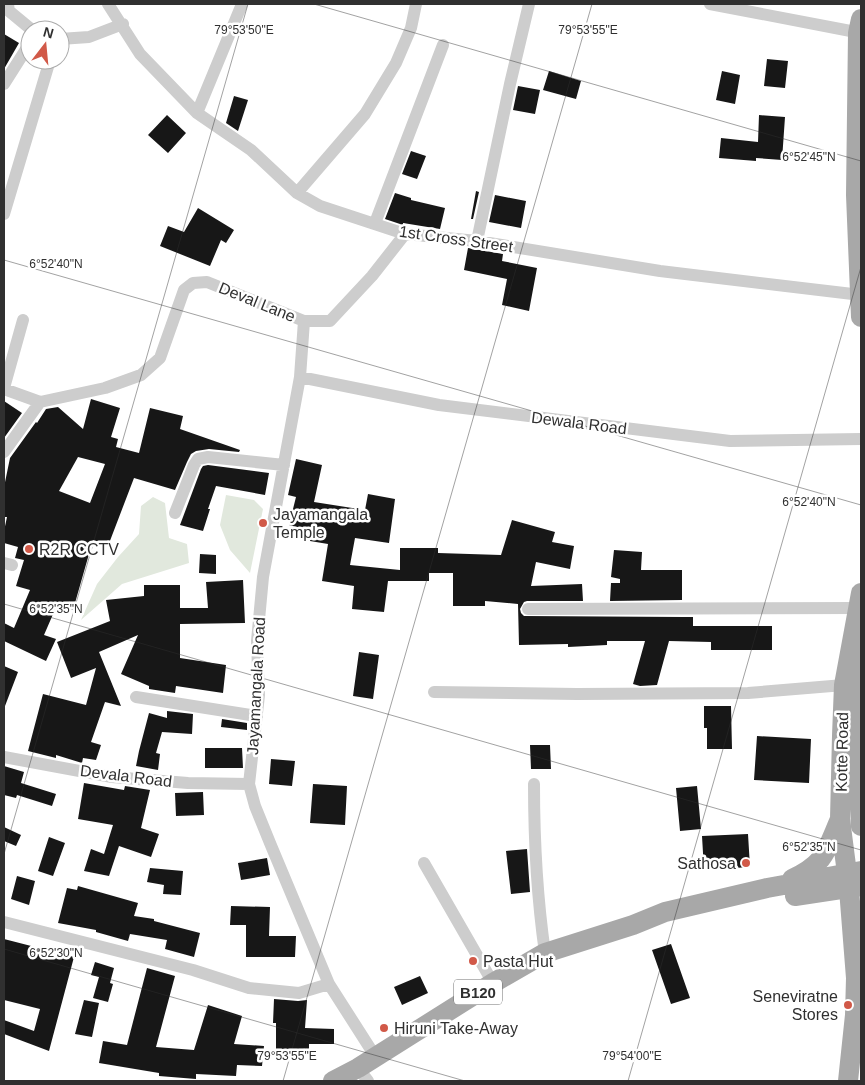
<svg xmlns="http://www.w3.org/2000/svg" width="865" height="1085" font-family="Helvetica,sans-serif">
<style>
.green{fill:#e1e8dd}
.building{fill:#171717;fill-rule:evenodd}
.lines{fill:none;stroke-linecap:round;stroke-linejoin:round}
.street{stroke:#cdcdcd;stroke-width:12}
.primary{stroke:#a8a8a8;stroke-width:20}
.ticks{fill:none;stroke:#303030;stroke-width:1;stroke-opacity:0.45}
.poi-dot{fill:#d15948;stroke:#fff;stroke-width:2}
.labels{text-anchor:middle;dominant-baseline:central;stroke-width:5;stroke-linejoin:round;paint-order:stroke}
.shield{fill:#fff;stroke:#6e6e6e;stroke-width:1}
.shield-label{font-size:15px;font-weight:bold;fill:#303030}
.street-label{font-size:16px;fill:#303030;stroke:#fff}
.poi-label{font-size:16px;fill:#303030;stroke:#fff;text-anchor:start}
.ticks-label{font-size:12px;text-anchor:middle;fill:#303030;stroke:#fff;stroke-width:5;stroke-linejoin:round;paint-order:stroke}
</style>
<rect width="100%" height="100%" fill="#fff"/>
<!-- green -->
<path class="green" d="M226 495 254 500 263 509 250 573 230 550 220 525Z
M153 497 165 503 169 538 187 544 189 563 122 584 81 620 97 584 118 557 139 534 141 506Z"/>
<!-- building -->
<path class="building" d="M4 34 19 43 4 69Z
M767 59 788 61 785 88 764 86Z
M549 71 581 81 576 99 543 90Z
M722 71 740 75 735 104 716 100Z
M518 86 540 90 535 114 513 110Z
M234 96 248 100 238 131 226 123Z
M167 115 186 133 168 153 148 135Z
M759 115 785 117 782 160 756 158V161L719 158 721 138 758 142Z
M411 151 426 156 417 179 402 174Z
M476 191 479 192 473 219H471Z
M395 193 411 198V200L445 208 440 229 403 223V225L385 219Z
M495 195 526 201 521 228 489 222Z
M198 208 234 230 226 243 221 240 210 266 160 246 168 226 184 232Z
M468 248 503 254 502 261 537 268 529 311 502 305 507 279 464 270Z
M91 399 120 408 111 437 118 439 116 447 139 453 150 408 183 416 180 429 240 450 239 452 209 449 196 451 191 454 187 462 175 490 134 478 108 546 93 540 73 610 57 605 44 635 56 639 46 661 4 641V623L14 628 30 590 16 586 24 560 15 558 18 547 4 543V531L7 517H4V487L10 458 36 422 37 423 46 409 58 407 83 429ZM78 457 105 464 90 503 59 491Z
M4 401 22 413 4 438Z
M296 459 322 465 314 502 365 510 368 494 395 499 389 543 355 538 350 565 400 570V548H438V553L501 555 512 520 555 532 552 542 574 546 570 569 536 562 531 586 582 584 583 601H527L524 602 520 609 521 613 524 616 682 617H693V626H772V650H711V642L669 641 657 685 640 686 633 684 645 641H607V645L568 647V644L519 645 518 604 485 601V606H453V573H429V581H388L384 612 352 609 354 586 322 581 328 544 310 541 311 531 289 525 296 497 288 495Z
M208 465 269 473 265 495 216 486 208 509H210L203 531 180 525 201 469 203 466Z
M614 550 642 552 641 570H682V600L610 601 611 583H620V579L611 577Z
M200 554 216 555V574L199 573Z
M243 580 245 623 180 624V658L226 665 223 693 176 686 175 693 149 689V686L121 674 138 635 99 652 121 706 105 702 91 742 101 745 96 760 83 758 82 763 56 755V758L28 751 43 694 86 705 96 668 71 678 57 642 110 621 106 600 144 596V585H180V608H208L206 582Z
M359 652 379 655 373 699 353 696Z
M4 666 18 672 5 706H4Z
M704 706H731L732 749H707V728H704Z
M167 711 193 714 192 734 162 732 156 753 160 754 158 770 136 766 139 751 149 713 167 718Z
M222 719 247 723V730L221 727Z
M757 736 811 739 809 783 754 780Z
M530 745H550L551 769H531Z
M205 748H242L243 768H205Z
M271 759 295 761 292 786 269 784Z
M4 766 24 772 21 783 56 794 52 806 17 795 16 798 4 795Z
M84 783 124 790 125 786 150 790 141 828 159 834 151 857 119 846 109 876 84 871 91 849 104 854 113 825 78 819Z
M313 784 347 786 345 825 310 823Z
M697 786 701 829 680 831 676 788Z
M203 792 204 815 176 816 175 793Z
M4 827 21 835 16 846 4 841Z
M748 834 750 867 704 870 702 836Z
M49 837 65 843 53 876 38 871Z
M527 849 530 892 511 894 506 851Z
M267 858 270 875 241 880 238 863Z
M150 868 183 871 181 895 163 894 164 885 147 882Z
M17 876 35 881 29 905 11 899Z
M78 886 138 903 134 916 154 919V921L200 933 194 957 165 949 167 940 130 934 128 941 96 932V930L58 923 67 888 77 890Z
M231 906 270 907 269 936H296L295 957H246V925H230Z
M4 939 74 957 49 1051 4 1034V1020L34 1031 40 1009 4 1000Z
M671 944 690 998 671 1004 652 950Z
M95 962 114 968 110 983 113 984 108 1002 93 998 99 977 91 975Z
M147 968 175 976 156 1047 194 1050 208 1005 242 1016 234 1044 264 1046 262 1066 237 1065 236 1076 196 1074V1079L159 1076V1073L99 1063 103 1041 127 1045Z
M420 976 428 993 402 1005 394 987Z
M274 999 298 1001 307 1000 305 1028 334 1029V1044H309V1051L276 1050V1023H273Z
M84 1000 99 1003 92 1037 75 1034Z"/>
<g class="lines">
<!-- street -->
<path class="street" d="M8 4 9 11 32 30
M108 4 140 54 197 113 251 150 297 193 320 206 405 234 477 241 660 271 861 295
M710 4 861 33
M60 39 89 37 123 24
M4 84 30 43
M197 113 242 4
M297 193 365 114 396 63 411 28 416 4
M4 214 50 60
M375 223 443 45
M477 241 510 84 529 4
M304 321 300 377 263 577 257 641 259 695 249 784 255 806 270 843 329 984 375 1056
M300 377 439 405 730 441 861 439
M4 388 23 320
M4 389 40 402
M4 452 40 402 105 388 141 375 160 358 184 290 193 283 207 282 304 321H330L372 276 405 234
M175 513 194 465 198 459 208 457 284 465
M4 563 12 565
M528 609 859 608
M434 692 577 694 748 693 844 685
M136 697 257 716
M4 757 112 777 188 783 249 784
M534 784C534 841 537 897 545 953
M424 863 493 983
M4 922 193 970 249 988 299 993 329 984
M358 1068 368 1081"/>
<!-- primary -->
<path class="primary" d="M861 19 858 33 856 195 861 317
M857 651C864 709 857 768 861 826
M792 879C826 863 826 851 840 819
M795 896 861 886
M333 1081 358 1068 493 983 545 953 633 925 665 912 767 888 861 871
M848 1081 855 1015 856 978 849 889 840 819 842 736 844 685 861 593"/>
</g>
<!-- ticks -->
<path class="ticks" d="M314 4 861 161M4 260 861 505M4 604 861 850M4 854 248 4M4 949 465 1081M283 1081 592 4M628 1081 861 267"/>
<!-- markers -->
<g class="poi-dot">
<circle cx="263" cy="523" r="5"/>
<circle cx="29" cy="549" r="5"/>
<circle cx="746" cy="863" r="5"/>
<circle cx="473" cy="961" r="5"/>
<circle cx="848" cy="1005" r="5"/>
<circle cx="384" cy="1028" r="5"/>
</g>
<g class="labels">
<!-- shield labels -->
<rect class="shield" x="454" y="979.5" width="48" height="25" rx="4"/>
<g class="shield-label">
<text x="478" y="992">B120</text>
</g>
<!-- street labels -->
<g class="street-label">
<text transform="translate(456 239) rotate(8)">1st Cross Street</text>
<text transform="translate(257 302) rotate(22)">Deval Lane</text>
<text transform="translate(579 423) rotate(7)">Dewala Road</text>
<text transform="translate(256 686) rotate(-87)">Jayamangala Road</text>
<text transform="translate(842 752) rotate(-89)">Kotte Road</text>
<text transform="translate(126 776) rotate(7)">Devala Road</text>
</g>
<!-- poi labels -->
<g class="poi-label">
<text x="273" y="514">Jayamangala<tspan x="273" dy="18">Temple</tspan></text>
<text x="39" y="549">R2R CCTV</text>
<text x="736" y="863" text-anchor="end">Sathosa</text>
<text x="483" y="961">Pasta Hut</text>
<text x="838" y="996" text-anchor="end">Seneviratne<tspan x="838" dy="18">Stores</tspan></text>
<text x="394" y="1028">Hiruni Take-Away</text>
</g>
</g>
<g class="ticks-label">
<text x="244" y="34">79°53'50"E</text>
<text x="588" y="34">79°53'55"E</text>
<text x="809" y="161">6°52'45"N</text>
<text x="56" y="268">6°52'40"N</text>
<text x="809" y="506">6°52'40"N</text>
<text x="56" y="613">6°52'35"N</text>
<text x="809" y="851">6°52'35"N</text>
<text x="56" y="957">6°52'30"N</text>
<text x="287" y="1060">79°53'55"E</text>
<text x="632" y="1060">79°54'00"E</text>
</g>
<!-- border -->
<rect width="865" height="1085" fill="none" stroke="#303030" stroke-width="10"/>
<!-- north arrow -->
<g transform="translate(45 45) rotate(16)"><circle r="24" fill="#ffffff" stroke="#acacac"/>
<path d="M0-4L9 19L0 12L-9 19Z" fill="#d15948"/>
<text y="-8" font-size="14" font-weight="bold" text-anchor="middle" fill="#303030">N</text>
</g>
</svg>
